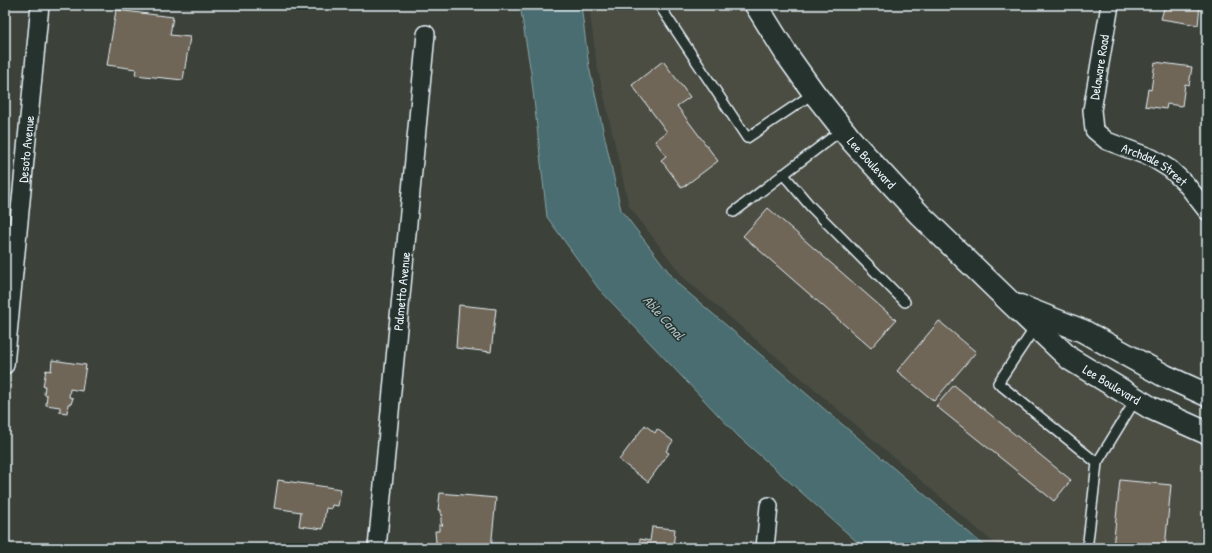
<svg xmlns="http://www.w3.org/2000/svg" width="1212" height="553" font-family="'Patrick Hand',sans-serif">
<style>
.built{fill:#4b4d43}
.water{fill:#4a6d70;stroke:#89a2a6}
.building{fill:#6f6658;stroke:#e8f1f8}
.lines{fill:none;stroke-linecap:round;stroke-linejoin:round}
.service-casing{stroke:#e8f1f8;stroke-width:12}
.minor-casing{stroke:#e8f1f8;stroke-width:20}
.secondary-casing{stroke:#e8f1f8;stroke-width:25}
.service{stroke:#26332d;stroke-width:9}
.minor{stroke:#26332d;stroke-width:17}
.secondary{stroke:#26332d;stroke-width:22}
.labels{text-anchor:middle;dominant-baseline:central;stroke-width:3;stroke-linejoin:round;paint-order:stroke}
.street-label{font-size:13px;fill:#e8f1f8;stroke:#26332d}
.water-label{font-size:14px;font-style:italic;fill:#a9bcc2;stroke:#26332d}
</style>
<rect width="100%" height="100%" fill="#3c423a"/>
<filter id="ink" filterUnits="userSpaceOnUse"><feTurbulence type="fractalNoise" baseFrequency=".025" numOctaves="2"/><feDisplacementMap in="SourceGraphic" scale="8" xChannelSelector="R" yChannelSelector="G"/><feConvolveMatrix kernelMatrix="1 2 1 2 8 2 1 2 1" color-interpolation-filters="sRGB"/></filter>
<g filter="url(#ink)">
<!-- built -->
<path class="built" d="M589 5H744L780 61 999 306 998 309 1005 312 1063 367 1100 390 1147 417 1207 444V548H1000L684 278 629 206 597 65Z"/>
<!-- water -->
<path class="water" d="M520 5H581L589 67 621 210 678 284 987 548H864L738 436 599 289 547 217 531 73Z"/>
<!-- building -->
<path class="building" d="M1165 5H1200L1198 25 1161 19Z
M116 10 173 17 170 35 190 37 183 80 135 75 136 69 107 65Z
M663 61 690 97 677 106 718 161 682 188 661 160 666 156 655 141 667 132 632 85Z
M1155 62 1192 67 1189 85 1185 84 1182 106 1167 104 1166 109 1145 106 1148 89 1151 90Z
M768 208 896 320 871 348 743 236Z
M459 305 496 309 491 352 456 348Z
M939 321 976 352 934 401 897 371Z
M52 360 86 365 82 391 70 389 69 397 73 398 71 404H68L67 413 60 412V407L46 405 47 395 44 394 45 386H43L46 370 51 371Z
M954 385 1071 480 1054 501 936 406Z
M645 425 655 433 657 429 673 441 666 451 669 453 648 482 619 460Z
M278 480 341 489 338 506 332 505 331 509 326 508 323 529 299 526 301 512 274 508Z
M1120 480 1171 485 1165 548H1113Z
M440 493 496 498 491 548 436 543 435 531H439V525H443L441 523V517L443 515H441V510H438Z
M652 527 675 529 673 548H639L640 539 650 541Z"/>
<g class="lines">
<!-- service casing -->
<g class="service-casing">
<path id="service" d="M659 5 747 138 814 93
M783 174 811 207 905 302
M734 212 843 129
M1036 326 998 383 1097 463
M1088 541 1097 463 1136 399"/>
</g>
<!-- minor casing -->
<g class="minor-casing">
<g id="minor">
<path id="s1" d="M1110 5 1092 110 1094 130 1107 141 1152 158 1170 169 1186 184 1207 211"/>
<path id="s2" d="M5 365 40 5"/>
<path id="s3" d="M377 548 426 34"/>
<path d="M765 548 769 506"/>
</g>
</g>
<!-- secondary casing -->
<g class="secondary-casing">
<g id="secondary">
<path id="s4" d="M756 5 787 55 814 93 852 141 919 214 1010 302 1070 359 1151 408 1207 433"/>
<path d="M1020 306 1083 331 1165 376 1207 395"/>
</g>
</g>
<!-- service -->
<use href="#service" class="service"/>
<!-- minor -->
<use href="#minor" class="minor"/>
<!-- secondary -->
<use href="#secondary" class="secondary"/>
</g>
</g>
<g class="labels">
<!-- street labels -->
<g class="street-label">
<text transform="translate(1099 67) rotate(-81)">Delaware Road</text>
<text stroke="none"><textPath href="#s2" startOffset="217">Desoto Avenue</textPath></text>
<text stroke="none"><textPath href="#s4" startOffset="196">Lee Boulevard</textPath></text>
<text stroke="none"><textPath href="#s1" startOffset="197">Archdale Street</textPath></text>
<text stroke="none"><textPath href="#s3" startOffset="258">Palmetto Avenue</textPath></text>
<text stroke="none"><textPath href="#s4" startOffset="524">Lee Boulevard</textPath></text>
</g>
<!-- water labels -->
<g class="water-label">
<text transform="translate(664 317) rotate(48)">Able Canal</text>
</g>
</g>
<!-- margin -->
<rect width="1212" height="553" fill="none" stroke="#26332d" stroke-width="20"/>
<rect x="10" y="10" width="1192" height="533" fill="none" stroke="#e8f1f8" stroke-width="1.5" filter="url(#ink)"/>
</svg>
